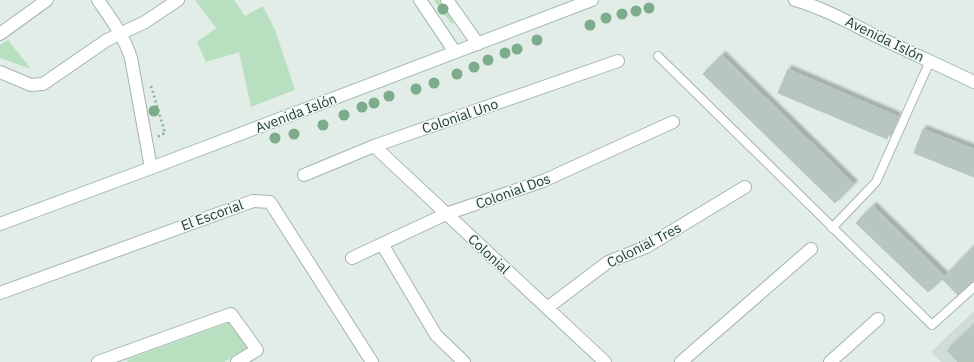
<svg xmlns="http://www.w3.org/2000/svg" width="974" height="362" font-family="'IBM Plex Sans',sans-serif">
<style>
.built{fill:#d0dcd6}
.green{fill:#b9dfc1}
.building{fill:#b7c7c0;stroke:#b4c6bd;filter:url(#shadow)}
.lines{fill:none;stroke-linecap:round;stroke-linejoin:round}
.lane-casing{stroke:#a4b5ae;stroke-width:10}
.street-casing{stroke:#a4b5ae;stroke-width:14}
.secondary-casing{stroke:#9fb9ae;stroke-width:14}
.path{stroke:#81b19f;stroke-width:2.5;stroke-dasharray:2 3;stroke-linecap:butt}
.lane{stroke:#fff;stroke-width:8}
.street{stroke:#fff;stroke-width:12}
.secondary{stroke:#fff;stroke-width:12}
.tree{fill:#7cac8c}
.labels{text-anchor:middle;dominant-baseline:central;stroke-width:3;stroke-linejoin:round;paint-order:stroke}
.street-label{font-size:14px;fill:#213e34;stroke:#f2f9f5}
</style>
<defs>
<filter id="shadow"><feDropShadow dx="3.5" dy="-3.5" stdDeviation="1" flood-color="#0004"/></filter>
</defs>
<rect width="100%" height="100%" fill="#e2ede7"/>
<!-- built -->
<path class="built" d="M974 311V362H941L931 352Z"/>
<!-- green -->
<path class="green" d="M195 0H234L245 16 263 6 275 30 295 90 251 107 239 52 206 62 197 42 216 28Z
M434 0H439L454 23H451Z
M8 40 31 69 0 58V45Z
M230 322 248 348 224 362H128L126 360Z"/>
<!-- building -->
<path class="building" d="M722 55 854 184 835 203 703 74Z
M788 69 897 116 887 139 778 93Z
M923 129 974 149V177L914 153Z
M873 206 945 276 974 246V280L959 296 942 279 928 292 856 223Z
M974 325V362H958L947 351Z"/>
<g class="lines">
<!-- lane casing -->
<g class="lane-casing">
<path id="lane" d="M658 56 932 325 974 287
M832 228 876 182 930 61"/>
</g>
<!-- street casing -->
<g class="street-casing">
<path id="street" d="M98 0C111 19 124 36 131 58L151 168
M0 34 47 0
M0 72 31 85 43 84 107 40 145 22 178 0
M374 146 605 362
M304 175 374 146 618 61
M382 244 436 335 464 362
M352 258 446 214 543 181 673 122
M0 293 253 201 270 202 372 362
M547 308 608 262 646 247 745 187
M98 362 231 314 257 350 237 362
M681 362 811 249
M830 362 878 319"/>
</g>
<!-- secondary casing -->
<g class="secondary-casing">
<path id="secondary" d="M420 0 455 52
M447 0 478 44
M795 0C823 8 848 22 874 35 907 51 941 66 974 82
M0 224 151 168 592 0"/>
</g>
<!-- path -->
<path class="path" d="M151 86 165 133 157 137"/>
<!-- lane -->
<use href="#lane" class="lane"/>
<!-- street -->
<use href="#street" class="street"/>
<!-- secondary -->
<use href="#secondary" class="secondary"/>
</g>
<!-- trees -->
<g class="tree">
<circle cx="649" cy="8" r="5.5"/>
<circle cx="443" cy="9" r="5.5"/>
<circle cx="636" cy="11" r="5.5"/>
<circle cx="622" cy="14" r="5.5"/>
<circle cx="606" cy="18" r="5.5"/>
<circle cx="590" cy="25" r="5.5"/>
<circle cx="537" cy="40" r="5.5"/>
<circle cx="517" cy="49" r="5.5"/>
<circle cx="505" cy="53" r="5.5"/>
<circle cx="488" cy="60" r="5.5"/>
<circle cx="474" cy="67" r="5.5"/>
<circle cx="457" cy="74" r="5.5"/>
<circle cx="434" cy="83" r="5.5"/>
<circle cx="416" cy="89" r="5.5"/>
<circle cx="389" cy="96" r="5.5"/>
<circle cx="374" cy="103" r="5.5"/>
<circle cx="362" cy="107" r="5.5"/>
<circle cx="154" cy="111" r="5.5"/>
<circle cx="344" cy="115" r="5.5"/>
<circle cx="323" cy="125" r="5.5"/>
<circle cx="294" cy="134" r="5.5"/>
<circle cx="275" cy="138" r="5.5"/>
</g>
<g class="labels">
<!-- street labels -->
<g class="street-label">
<text transform="translate(885 39) rotate(26)">Avenida Islón</text>
<text transform="translate(296 113) rotate(-21)">Avenida Islón</text>
<text transform="translate(460 116) rotate(-19)">Colonial Uno</text>
<text transform="translate(513 191) rotate(-20)">Colonial Dos</text>
<text transform="translate(212 215) rotate(-20)">El Escorial</text>
<text transform="translate(644 245) rotate(-27)">Colonial Tres</text>
<text transform="translate(489 254) rotate(43)">Colonial</text>
</g>
</g>
</svg>
